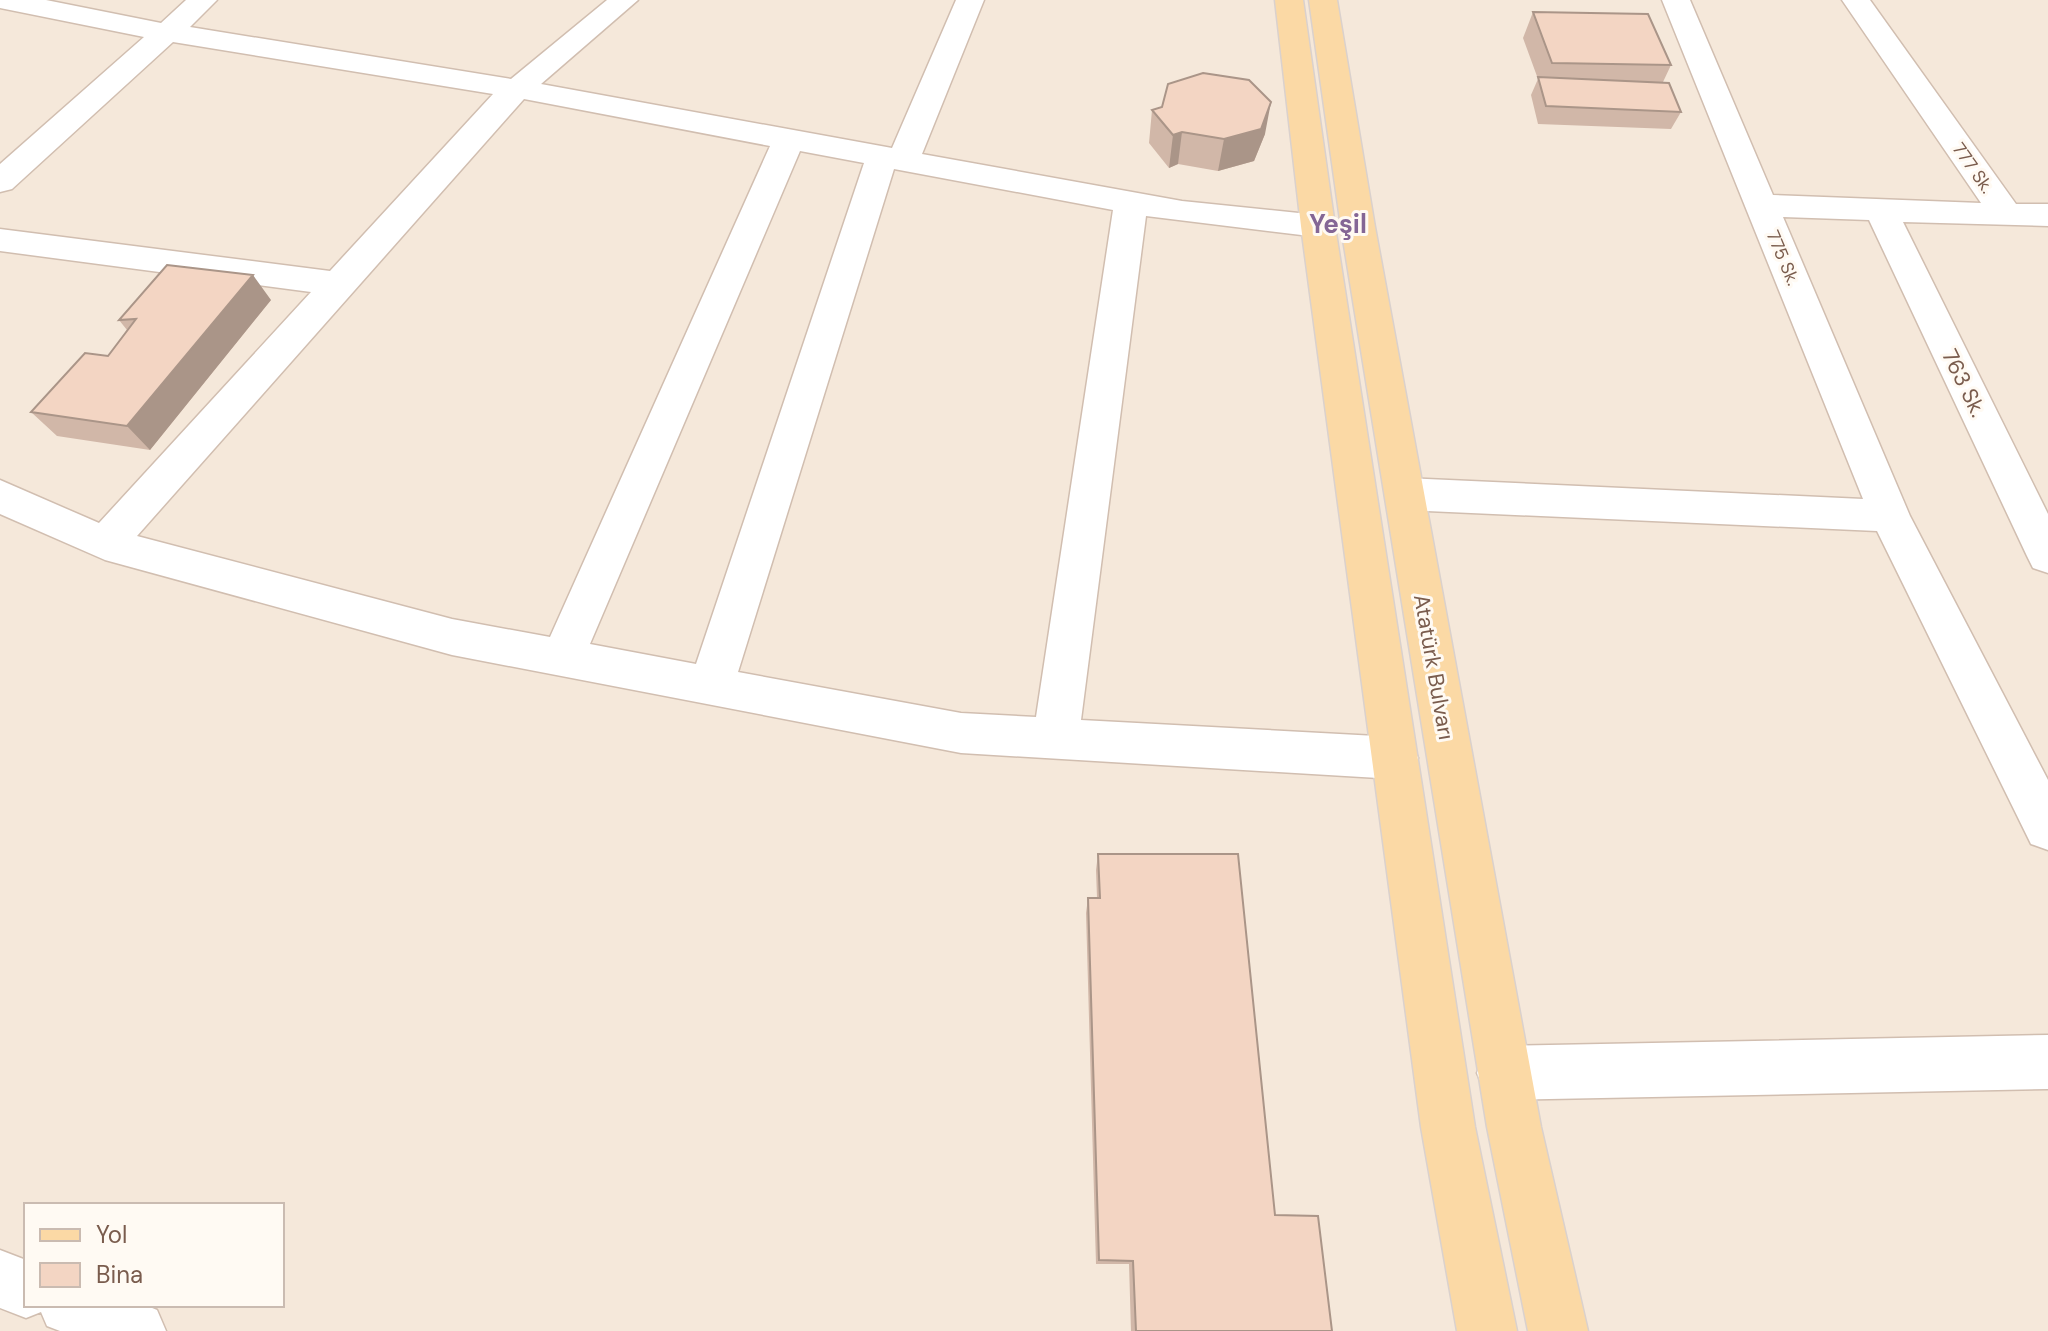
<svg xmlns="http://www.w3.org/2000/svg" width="2048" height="1331" font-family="'DM Sans',sans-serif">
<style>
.residential{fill:#f5e8da;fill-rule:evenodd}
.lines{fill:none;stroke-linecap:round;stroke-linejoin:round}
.minor-casing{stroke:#d1beb0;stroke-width:3}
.major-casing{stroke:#dad1cd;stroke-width:3}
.minor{fill:#fff;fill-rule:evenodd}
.major{fill:#fbd9a5;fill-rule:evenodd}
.wall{fill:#d1b7a8}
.shaded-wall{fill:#aa9588}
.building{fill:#f3d5c3;stroke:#aa9588;stroke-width:2}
.labels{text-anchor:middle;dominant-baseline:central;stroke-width:6;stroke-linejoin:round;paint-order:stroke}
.far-street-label{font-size:18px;fill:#7a5c4d;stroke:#fffaf3}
.street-label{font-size:22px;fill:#7a5c4d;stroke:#fffaf3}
.far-district-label{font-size:26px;font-weight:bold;fill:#846695;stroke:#fffaf3}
</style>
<rect width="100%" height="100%" fill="#fdf6ec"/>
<!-- residential -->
<path class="residential" d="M0 0H2048V1331H0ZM26 1205H282V1305H26Z"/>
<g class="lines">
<!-- minor casing -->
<g class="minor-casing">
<path id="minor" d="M0 0H46L161 23 186 0H217L190 27 511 79 607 0H638L541 84 892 148 956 0H984L922 154 1182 201 1318 215 1330 218 1335 226 1330 234 1318 237 1146 216 1081 720 1395 737 1411 743 1418 758 1411 773 1395 779 961 753 452 655 105 560 0 514V480L99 523 311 292 0 251V229L330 271 493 94 173 42 12 189 0 192V164L144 37 0 8ZM524 99 770 146 550 637 452 619 137 536ZM800 151 864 163 696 664 590 644ZM894 169 1113 210 1036 717 961 713 738 672Z
M1662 0H1690L1773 195 1981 203 1842 0H1870L2016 204H2048V226L1903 222 2048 514V573L2033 568 2027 556 1869 220 1783 217 1910 516 2048 780V850L2031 844 1877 531 1405 510 1391 505 1385 494 1391 483 1405 478 1863 499Z
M2048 1035V1089L1504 1100 1485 1092 1477 1073 1485 1054 1504 1046Z
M0 1250 26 1260V1305H145L157 1310 166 1331H60L47 1326 41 1312 26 1318 0 1308Z"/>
</g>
<!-- major casing -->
<g class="major-casing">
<path id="major" d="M1275 0H1303L1335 226 1475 1127 1517 1331H1457L1421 1127 1301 226Z
M1309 0H1337L1375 227 1541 1127 1588 1331H1528L1487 1127 1341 227Z"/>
</g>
<!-- minor -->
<use href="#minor" class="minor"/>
<!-- major -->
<use href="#major" class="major"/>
</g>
<!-- wall -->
<path class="wall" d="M1533 12 1671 65 1663 82 1681 112 1671 129 1538 124 1531 95 1538 79 1523 38Z
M1152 110 1265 134 1254 161 1218 171 1178 164 1169 168 1149 143Z
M271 300 150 450 57 436 31 412 108 356 127 330 119 320Z
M1098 854 1275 1215 1332 1331H1131L1129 1264H1096L1086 913 1088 898H1097L1096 870Z"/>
<!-- shaded-wall -->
<path class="shaded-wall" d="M1271 102 1265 134 1254 161 1218 171 1224 139Z
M1182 132 1178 164 1169 168 1173 135Z
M253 275 271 300 150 450 127 426Z"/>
<!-- building -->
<path class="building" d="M1533 12 1648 14 1671 65 1552 63Z
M1203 73 1249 80 1271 102 1261 129 1224 139 1182 132 1173 135 1152 110 1162 107 1168 84Z
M1538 77 1669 83 1681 112 1546 106Z
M167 265 253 275 127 426 31 412 85 353 108 356 136 319 119 320Z
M1098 854H1238L1275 1215 1318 1216 1332 1331H1136L1133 1261 1099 1260 1088 898H1100Z"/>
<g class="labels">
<!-- far-street labels -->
<g class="far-street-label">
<text transform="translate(1973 168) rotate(55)">777 Sk.</text>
<text transform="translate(1783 258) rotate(67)">775 Sk.</text>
</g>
<!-- street labels -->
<g class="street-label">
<text transform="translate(1964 383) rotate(64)">763 Sk.</text>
<text transform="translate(1434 667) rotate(80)">Atatürk Bulvarı</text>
</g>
<!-- far-district labels -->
<g class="far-district-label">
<text x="1338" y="224">Yeşil</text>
</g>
</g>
<!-- legend -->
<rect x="24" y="1203" width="260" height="104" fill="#fffaf3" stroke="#cabbb1" stroke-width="2"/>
<rect x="40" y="1229" width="40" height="12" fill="#fbd9a5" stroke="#cabbb1" stroke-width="2"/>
<text x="96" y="1243" font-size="24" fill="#7a5c4d">Yol</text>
<rect x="40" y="1263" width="40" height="24" fill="#f3d5c3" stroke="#cabbb1" stroke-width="2"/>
<text x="96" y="1283" font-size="24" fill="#7a5c4d">Bina</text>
</svg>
